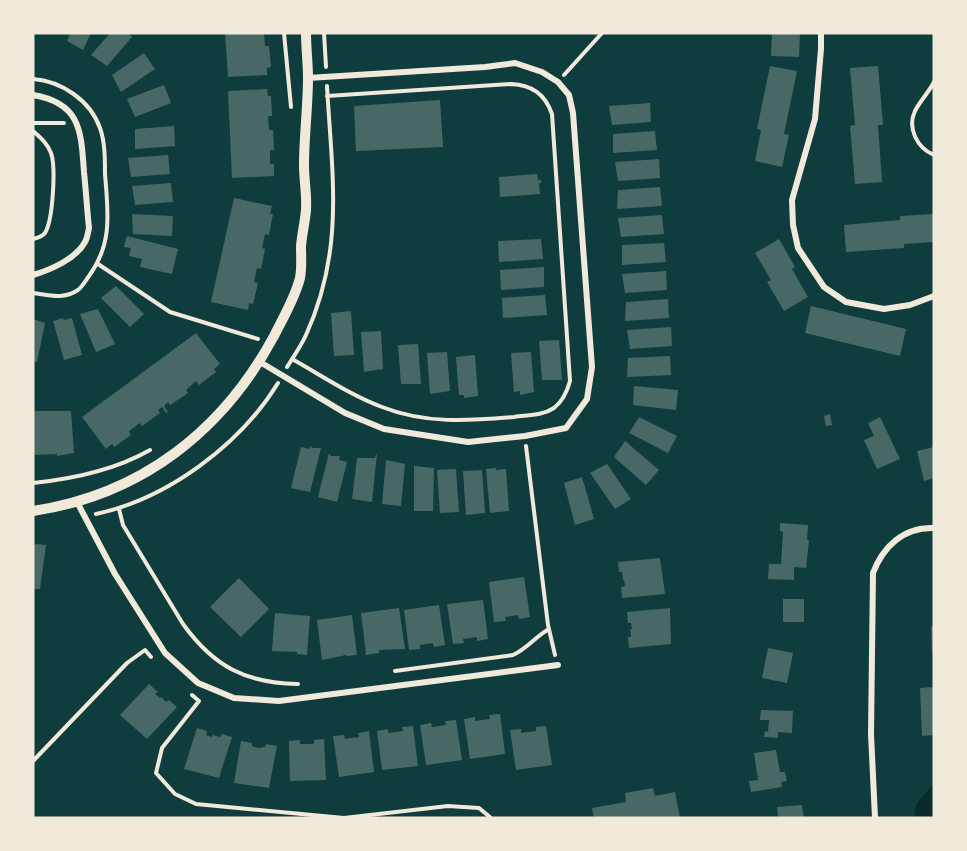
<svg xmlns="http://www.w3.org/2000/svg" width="967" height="851" font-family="Ubuntu,sans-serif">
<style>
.water{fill:#0a2a2b}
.building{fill:#486865}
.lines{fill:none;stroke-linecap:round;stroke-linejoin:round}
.path{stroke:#f1e9da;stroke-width:4}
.minor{stroke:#f1e9da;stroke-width:6}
.tertiary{stroke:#f1e9da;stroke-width:10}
</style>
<rect width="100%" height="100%" fill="#0f3d3e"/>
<!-- water -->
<path class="water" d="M934 784V818H914L916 804Z"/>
<!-- building -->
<path class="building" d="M70 33H91L83 50 67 41Z
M110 33H128L132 37 107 66 91 55Z
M225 33H264L265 46H269L271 67 267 68V75L228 77Z
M772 33H800L799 57 771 56Z
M144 53 155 69 121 92 112 75Z
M770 66 797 71 784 134 789 135 782 167 755 161 761 130 757 129Z
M878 66 883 125H878L882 182 855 184 850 126 855 125 850 68Z
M164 85 171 103 135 117 127 99Z
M267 89 268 96H271L272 116H268L269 130H273L274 150H270V164H274V176L232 178 228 91Z
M440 100 443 147 356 151 354 106Z
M650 103 651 122 612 125 609 106Z
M174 126 175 146 135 149V129Z
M655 131 657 150 613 153V134Z
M168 155 170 174 131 177 128 158Z
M659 159 660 178 618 181 615 162Z
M537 174 538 180H541V183H539L540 194 500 197 499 177Z
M171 183 173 202 135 205 132 186Z
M660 187 662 206 617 209 618 190Z
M234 198 272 206 270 214H273L269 235 265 234 262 248 265 249 261 269 257 268 254 282 258 283 253 304 249 303 248 310 211 302Z
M132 214 173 216 172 236 133 234Z
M934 214V242L904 244V248L846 252 844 225 900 220V216Z
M662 215 664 234 621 237 618 218Z
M127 236 178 249 172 274 140 267 142 259 129 256 131 248 124 247Z
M541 239 543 259 499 262 498 241Z
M779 239 795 267 792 269 808 297 784 311 767 282 771 280 755 253Z
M664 243 666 262 622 265V245Z
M544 267V287L501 290 500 270Z
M666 271 667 290 625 293 622 274Z
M116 286 144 314 130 327 101 298Z
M545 295 547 315 503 318 502 298Z
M668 299 669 318 625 321 626 302Z
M811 306 906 329 900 356 805 333Z
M98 309 115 344 96 352 80 314Z
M351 311 354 355 334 356 331 313Z
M63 318 64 320 72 318 82 355 64 360 53 321Z
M33 319 45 323 37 362 33 361Z
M671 327 672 346 630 349 627 330Z
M381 331 383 369 364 372 361 332Z
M196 333 220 364 214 369 216 372 199 385 196 381 186 390 188 393 170 405 168 402 164 406 168 412 166 413 162 407 158 410 160 413 142 426 140 423 129 431 131 435 114 447 112 444 106 449 82 417Z
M559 340 562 380H542L539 341Z
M418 344 421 384H401L398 345Z
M447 352 450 391 430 394 427 353Z
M531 352 534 392 520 395V391L514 392 511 353Z
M475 355 478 396 464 398V395H459L456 357Z
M670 356 671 375 627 377 628 358Z
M634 386 678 390 676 410 633 405Z
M33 411H71L74 453 57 456V454L33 455Z
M830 414 832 425 826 426 824 416Z
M639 417 677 436 668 453 629 433Z
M880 417 900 459 877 469 864 440 874 436 868 423Z
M625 441 659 470 646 485 614 457Z
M310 446 312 448H321L310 492 291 488 301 447 309 449Z
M934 447V478L924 481 917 451Z
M329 453 331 456H340L339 460 347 462 337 502 318 497Z
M377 453 372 502 352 499 357 458H375Z
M386 460 405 464 401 506 382 504Z
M607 464 631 499 615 509 590 473Z
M414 466 434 468 433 511H414Z
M496 468V470L506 469 509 511 490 513 486 469Z
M456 469 459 512 440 513 437 470Z
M482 470 485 513 466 515 463 471Z
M582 477 594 519 575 525 564 483Z
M780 523 808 525 807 540H809L806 568 794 567V580L768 579 769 564H781L783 532 780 531Z
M36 544 46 545 40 589H33V546Z
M660 558 665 594 622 598 621 587 625 586 624 580H623L622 572H619L618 562Z
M524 577 530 617 519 619 518 615 505 617 506 621 494 622 489 582Z
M239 578 269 609 241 637 210 607Z
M783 599H804V622H783Z
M483 600 488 639 477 641V637L463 639 464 643 453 644 447 604Z
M439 605 445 645 434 647 433 643 420 645V649L409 650 404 610Z
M399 608 405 649 379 650V653L366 655 361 613Z
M670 608 671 644 629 648 628 637H631L630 629H632L631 623H628L627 612Z
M275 613 310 616 307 655 297 654V652L272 651Z
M352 615 357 655 347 656 346 655 322 660 317 620Z
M931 627H934V654H932Z
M768 648 793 653 787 683 762 678Z
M149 684 158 692 155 694 160 698 161 697 166 702 169 700 177 707 147 739 120 715Z
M934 687V735L922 736 920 688Z
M761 710 793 711 792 733 778 732V738L764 737 765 731 768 732 769 720H760Z
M500 714 505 754 470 759 464 719 475 717V721L490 719 489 715Z
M456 720 462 760 426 765 420 725 431 723 432 727 446 725 445 721Z
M413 726 418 766 382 770 377 731 388 729V733L403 731 402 727Z
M546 726 552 765 516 770 510 730 521 729V733L536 731V727Z
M197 728 207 731 206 735 212 737V735L220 737 222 734 232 737 219 778 184 769Z
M369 731 374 772 339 777 333 736 344 735 345 739 359 737 358 733Z
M324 739 326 780 290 781 289 741 300 740V744H314V740Z
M241 741 252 743V746L258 748 265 747 266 744 277 746 269 788 234 783Z
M776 750 780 772H785L787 781 781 782 782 787 751 792 749 781 758 780 754 753Z
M653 788 655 796 675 792 680 818H594L592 808 626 802 625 793Z
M802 805 804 818H778L777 807Z"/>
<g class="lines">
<!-- path -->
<path class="path" d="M284 33 291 107
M324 33 326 67
M564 75 602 33
M33 79C61 81 90 100 100 128 105 142 105 159 105 174 108 212 113 243 89 276 86 280 82 287 78 290 63 300 49 295 33 293
M934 82C929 92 920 101 915 111 907 128 917 148 934 155
M33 123H64
M33 131C41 138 47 143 51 153 56 167 53 220 45 233 42 237 38 238 33 239
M98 264 170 312 258 339
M292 359C321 375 350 395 382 407 425 424 468 421 514 417 527 415 542 416 554 408 563 401 567 392 570 381L552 114C545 94 532 85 511 84L327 96
M287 367C294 356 301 346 306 335 345 249 332 176 327 86
M526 446 548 625 555 655
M33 483C72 479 115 470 150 450
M119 509 123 525 183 624C214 667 246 683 298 684
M96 514C167 499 240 445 278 383
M395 671 513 655C527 649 536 636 549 629
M192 695 199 701 162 748 156 773 175 794 196 804 344 818 448 806 479 808 491 818
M33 761 127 663 145 650 151 657"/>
<!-- minor -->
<path class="minor" d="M821 33V49L815 119 792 200 793 225 798 248 824 287 846 302 884 309 910 305 934 296
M33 95C81 103 81 131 84 172 86 191 87 209 89 228 88 233 87 239 85 242 76 259 50 270 33 275
M260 362 345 413 384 429 468 442 525 436 566 428 587 399 592 367 573 113 569 95 558 82 542 72 515 63 485 67 308 78
M77 502 115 574 165 653 198 683 234 698 279 701 558 665
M875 818 871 734 873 573C883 547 903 527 934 528"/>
<!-- tertiary -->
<path class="tertiary" d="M33 511C141 495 223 431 274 336 283 318 295 298 300 278 302 268 301 257 301 246 302 234 305 222 306 210 307 195 304 180 304 165 304 136 308 107 308 78 308 63 306 48 306 33"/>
</g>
<!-- border -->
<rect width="967" height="851" fill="none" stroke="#f1e9da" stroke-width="69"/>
</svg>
